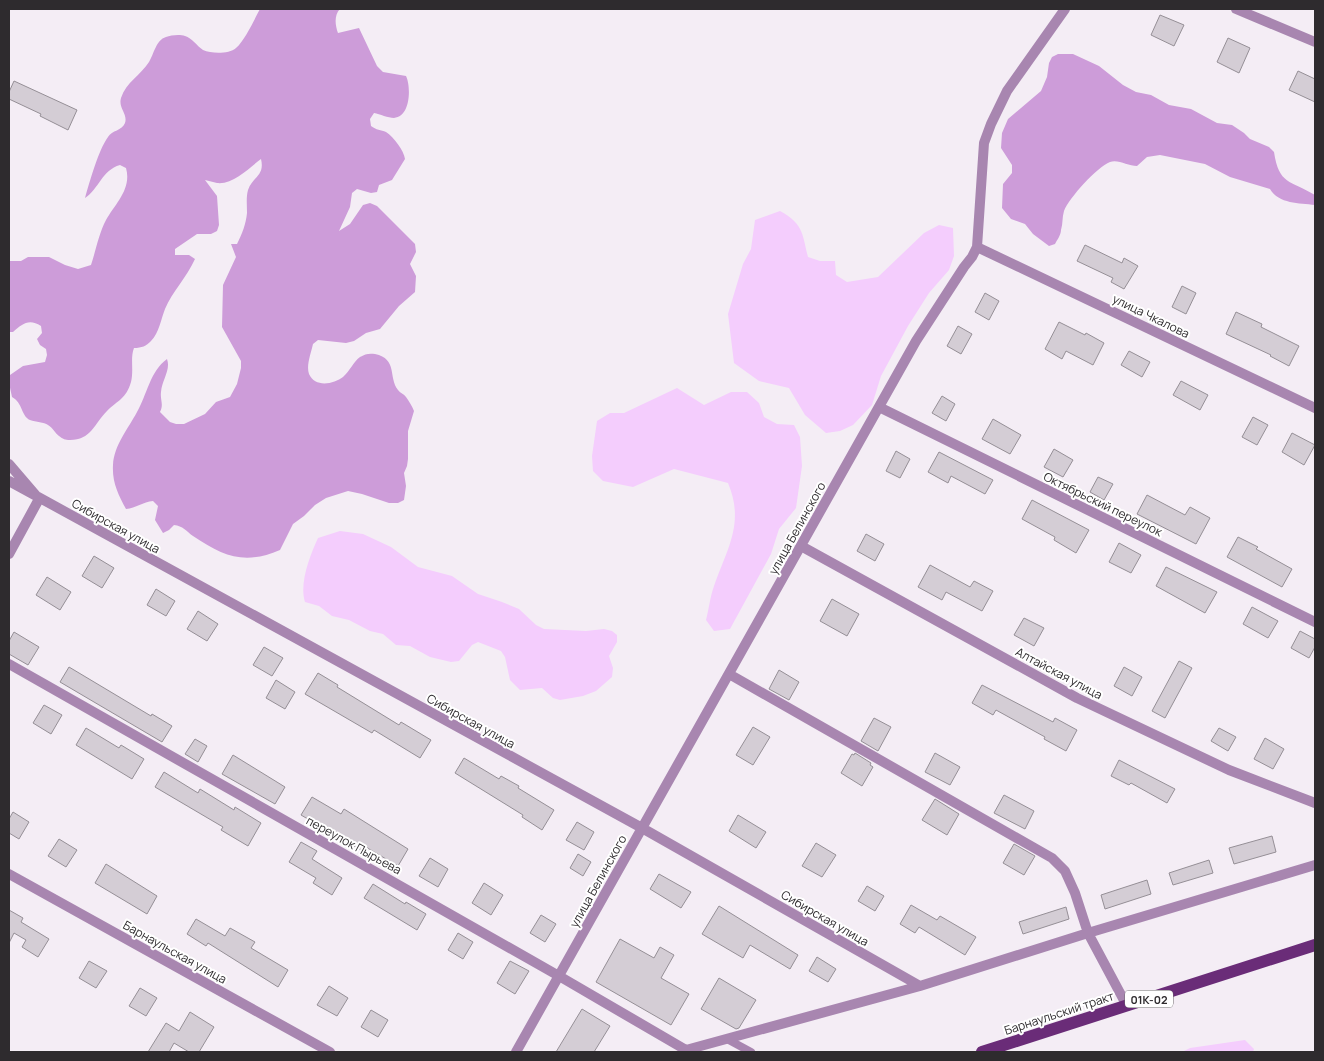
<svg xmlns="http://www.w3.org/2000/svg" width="1324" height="1061" font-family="Manrope,sans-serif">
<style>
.green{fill:#f4cdfd}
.water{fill:#cd9cd9}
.building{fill:#d4cdd5;stroke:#958f96}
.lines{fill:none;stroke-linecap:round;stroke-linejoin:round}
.service{stroke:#a886b0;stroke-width:8}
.minor{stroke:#a886b0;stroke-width:10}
.tertiary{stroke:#a886b0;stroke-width:10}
.primary{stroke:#6a2c78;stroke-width:12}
.labels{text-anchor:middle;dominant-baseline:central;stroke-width:4;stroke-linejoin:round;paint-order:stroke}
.shield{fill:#fff;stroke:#6d6b6d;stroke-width:1}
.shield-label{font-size:11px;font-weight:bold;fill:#2e2b2e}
.street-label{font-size:12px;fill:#2e2b2e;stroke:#fff}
</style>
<rect width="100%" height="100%" fill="#f4edf5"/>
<!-- green -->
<path class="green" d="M780 211C803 224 802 232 808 257L820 261H835L836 275 847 282 878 277 924 233 939 225 953 228 954 256 949 270 929 293 908 326 881 376 872 405 853 425 840 431 826 433 805 415 789 388 759 381 734 363 728 314 743 264 751 249 755 220Z
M677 388 704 405 731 392H747L759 403 764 417 777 424 794 425 800 437 802 466 796 508 779 529 771 554 730 629 714 631 706 620C709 609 710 597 714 586 727 549 745 523 728 483L674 469 633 487 603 481 593 471 592 456 597 421 610 413H624Z
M340 531 363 534 391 547 418 567 452 576 478 594 502 602 519 609 536 625 544 629 586 631 604 629 612 631 617 635V642L609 656 613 668 612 677 596 691 583 696 560 700 553 698 542 688 520 690 510 680 505 657 501 651 478 642 472 645 459 661 451 662 430 657 410 646 396 645 383 634 370 631 349 620 332 616 319 606 305 602C299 584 310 555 318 538Z
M1245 1040 1254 1049 1253 1052H1182L1190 1048Z"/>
<!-- water -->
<path class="water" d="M260 9H340C334 15 335 25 338 33L359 28 377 66 383 72 406 76C411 86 411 117 394 118 388 118 380 114 374 113L370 119 371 126C376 130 381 130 386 132 394 137 404 151 405 159L392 180 379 185 377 192 371 193 357 189 352 193 350 207 339 231 350 224 363 205 370 203 377 206 415 244 416 252 410 264 416 276 415 292 399 306 380 329 366 333 354 341 346 343 318 340 313 344C311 353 306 366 309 374 315 388 334 384 343 377 350 371 353 362 360 357 365 354 369 353 375 354 398 359 388 377 398 390 400 393 404 394 406 397 409 401 412 406 414 411L408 431V459L407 466 404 473 406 486 404 500 398 503H389L362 494 348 491 326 498 315 505 304 516 293 524 280 550C245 565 224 557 193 536 186 531 183 526 174 525L169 530 163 533 155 520 158 506 153 501C143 502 136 508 126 509 118 494 112 482 113 465 114 445 128 429 137 412 147 395 150 371 167 359 171 370 162 380 161 392 160 400 164 404 160 412L170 422 176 424H184L205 414 216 402 230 397 237 384 241 368V361L222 327 223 285 236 257 231 244H237C242 234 246 224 247 213 247 206 246 197 248 190 253 176 265 176 261 159 250 167 233 185 217 183 213 182 209 181 205 180L217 196 219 225 217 231 211 234H197L175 249V255H189L195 259C187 277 172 292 165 309 161 319 159 333 151 341 146 346 142 348 134 348 130 358 134 370 131 382 126 399 118 400 107 411 94 424 91 440 70 440 65 440 63 439 59 436 55 433 53 428 48 425 44 422 36 422 30 420 21 416 23 403 12 397L9 383 10 375 23 366 45 362 47 355 46 349 40 345 37 339 42 333 41 326C29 318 22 324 13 332H9V261H21L28 257H49L65 265 78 269 91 265C96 250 99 233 106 220 115 204 132 189 126 168L120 165C102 170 99 189 85 198 90 181 98 151 108 137 112 130 122 131 125 123 128 114 118 108 121 98 126 82 141 75 149 62 154 54 156 40 166 37 171 35 180 34 185 36 192 38 197 46 203 50 212 54 229 54 236 48 245 40 254 20 260 9Z
M1058 54H1073L1099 66 1123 85 1136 92 1151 95 1169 105 1191 109 1217 123 1232 125 1244 133 1250 139 1269 147 1274 152C1279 185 1290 180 1315 195V205C1299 203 1279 204 1270 189L1230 177 1205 164 1160 155 1147 157 1137 166C1128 166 1118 159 1110 162 1097 167 1069 198 1064 211 1062 217 1063 224 1061 230 1061 235 1057 240 1055 244L1049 246 1033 234 1025 224 1011 219 1002 208 1003 184 1012 173V165L1001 148 1002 133 1008 119 1041 91 1047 77 1049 63 1052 57Z"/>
<!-- building -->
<path class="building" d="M1160 15 1184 25 1174 46 1151 35Z
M1228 38 1250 48 1239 73 1217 62Z
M1298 71 1315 79V102L1289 90Z
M14 81 77 110 68 130 40 116 41 114 9 99V92Z
M1085 245 1122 263 1124 258 1138 266 1124 289 1111 282 1113 278 1077 261Z
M1182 286 1196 293 1186 314 1172 307Z
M985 293 999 301 989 320 975 312Z
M1236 312 1262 324 1261 327 1299 346 1289 366 1270 356 1271 355 1226 334Z
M1059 322 1085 335 1086 333 1104 343 1093 365 1066 351 1062 359 1045 349Z
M958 326 972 334 961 354 947 346Z
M1129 351 1150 362 1142 377 1121 365Z
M1181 381 1208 395 1200 410 1173 395Z
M942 396 955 404 946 421 932 413Z
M1253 417 1268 425 1257 445 1242 437Z
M993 419 1021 435 1010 454 982 439Z
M1292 433 1315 445 1304 465 1282 452Z
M1054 449 1073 460 1063 477 1044 467Z
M896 451 910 459 900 478 886 471Z
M939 452 993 480 985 494 951 476 948 483 928 472Z
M1098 477 1113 484 1104 500 1090 492Z
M1147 495 1185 515 1190 507 1210 518 1196 544 1137 514Z
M1032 500 1089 530 1076 553 1054 540 1055 537 1022 519Z
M866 534 884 544 875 561 857 551Z
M1238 537 1258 547 1256 549 1292 569 1282 587 1227 557Z
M1119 543 1141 555 1131 573 1109 562Z
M94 556 114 568 102 588 82 576Z
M930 565 970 587 974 581 993 591 982 611 946 592 942 600 918 587Z
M1166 567 1217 592 1205 613 1156 586Z
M47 577 71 592 60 610 36 595Z
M156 589 175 601 166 616 147 605Z
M832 599 859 614 847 636 820 621Z
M1252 607 1278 621 1268 638 1243 624Z
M198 611 218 624 207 641 187 629Z
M1024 618 1044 628 1034 646 1014 635Z
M1300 631 1315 639V647L1309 658 1291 648Z
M14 632 39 647 28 665 9 654V641Z
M264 647 283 658 272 676 253 665Z
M1179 661 1192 668 1165 718 1152 711Z
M69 667 151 716 152 714 172 726 162 742 60 682Z
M1124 667 1142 677 1132 696 1114 686Z
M779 670 799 682 789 700 769 689Z
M318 673 338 685 337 687 399 725 401 722 431 740 420 758 374 730 372 733 305 694Z
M276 680 295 692 285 709 266 698Z
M982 685 1053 722 1055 718 1077 730 1066 751 1044 739 1045 737 996 710 993 715 972 703Z
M44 705 62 715 51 734 33 723Z
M874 718 891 727 878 751 861 741Z
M753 727 770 737 753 765 736 755Z
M86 728 119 748 121 745 144 759 132 779 76 745Z
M1219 728 1236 737 1228 751 1211 741Z
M1265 738 1284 749 1273 769 1254 759Z
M195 739 207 746 198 762 185 754Z
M855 753 871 763 870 765 873 767 862 786 841 773 852 754 854 755Z
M935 753 960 767 950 785 925 772Z
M233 755 285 787 275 804 222 774Z
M464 758 499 779 501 776 519 786 518 788 554 810 542 830 522 817 523 815 455 773Z
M1119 760 1175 789 1167 803 1131 783 1129 785 1111 776Z
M164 772 198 793 200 789 234 810 235 807 261 823 248 846 221 830 223 827 155 787Z
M1004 795 1034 811 1025 829 994 813Z
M312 797 341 814 344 809 408 849 398 866 364 846 361 850 301 815Z
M935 799 959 814 947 835 922 820Z
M13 812 29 822 19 839 9 833V819Z
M738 815 766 832 756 848 729 831Z
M577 822 594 832 584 850 566 840Z
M1272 836 1276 852 1234 864 1229 848Z
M59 839 77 850 66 867 48 856Z
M301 842 317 851 312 859 342 878 332 895 313 883 316 878 289 862Z
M816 843 836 855 822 877 802 866Z
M1014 844 1035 856 1024 875 1003 863Z
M578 854 591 862 583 876 570 868Z
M430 858 448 869 438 887 419 876Z
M1209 860 1213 873 1173 885 1169 873Z
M106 864 157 896 147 914 95 883Z
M659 874 691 892 681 908 650 889Z
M1147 880 1151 894 1105 909 1101 895Z
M484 883 503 895 491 915 472 903Z
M373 884 405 904 406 902 426 914 417 930 364 898Z
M867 886 884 896 875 911 858 901Z
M911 905 937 920 940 916 976 937 965 955 919 927 915 933 900 924Z
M719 906 798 955 790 969 750 945 743 958 702 934Z
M1066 907 1069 919 1023 934 1019 922Z
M9 910 23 918 21 922 49 939 38 957 22 947 26 940 14 933 9 943Z
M541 915 556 924 545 942 530 933Z
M196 919 225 936 230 928 255 942 251 948 288 970 278 987 208 943 206 946 187 934Z
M458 933 473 942 463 959 448 950Z
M620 939 654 958 660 947 674 955 661 978 689 994 671 1025 596 982Z
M817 957 836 969 828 982 809 971Z
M89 961 107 971 96 988 79 978Z
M510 961 529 971 515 994 497 983Z
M719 978 756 1000 739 1028 736 1029 701 1009Z
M329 986 348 998 337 1016 317 1005Z
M140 988 157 998 146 1016 129 1006Z
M582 1009 610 1026 594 1052H556Z
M371 1010 388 1020 378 1037 361 1027Z
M190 1012 214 1027 199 1052H189L174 1043 169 1052H148L166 1023 179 1031Z"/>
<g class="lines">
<!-- service -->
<path class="service" d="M727 1039 751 1052"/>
<!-- minor -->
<path class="minor" d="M1236 9 1315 42
M977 247 1315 408
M879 407 1315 622
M9 464 39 499 9 554
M9 481 642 828 920 986
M801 546 1077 698 1229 770 1315 803
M9 664 559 976 686 1050 920 986 1088 933 1315 865
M729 674 1052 858 1065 871 1075 893 1088 933 1127 1006
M516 1052 916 341 964 267 972 257 977 247 984 143 991 124 1007 91 1065 9"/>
<!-- tertiary -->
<path class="tertiary" d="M9 874 330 1052"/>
<!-- primary -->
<path class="primary" d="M982 1052 1315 945"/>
</g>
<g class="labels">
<!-- shield labels -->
<rect class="shield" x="1125" y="990.5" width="48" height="17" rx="4"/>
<g class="shield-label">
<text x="1149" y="999">01К-02</text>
</g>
<!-- street labels -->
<g class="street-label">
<text transform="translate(1151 316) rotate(26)">улица Чкалова</text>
<text transform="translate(1103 504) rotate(26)">Октябрьский переулок</text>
<text transform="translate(116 526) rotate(29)">Сибирская улица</text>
<text transform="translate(797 528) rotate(-61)">улица Белинского</text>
<text transform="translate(1059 673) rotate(28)">Алтайская улица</text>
<text transform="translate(471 721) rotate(29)">Сибирская улица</text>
<text transform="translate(354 845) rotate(29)">переулок Пырьева</text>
<text transform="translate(598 881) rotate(-61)">улица Белинского</text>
<text transform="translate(825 918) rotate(30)">Сибирская улица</text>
<text transform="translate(175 952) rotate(29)">Барнаульская улица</text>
<text transform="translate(1059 1013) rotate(-18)">Барнаульский тракт</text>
</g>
</g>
<!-- border -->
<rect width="1324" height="1061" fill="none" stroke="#2e2b2e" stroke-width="20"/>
</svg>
